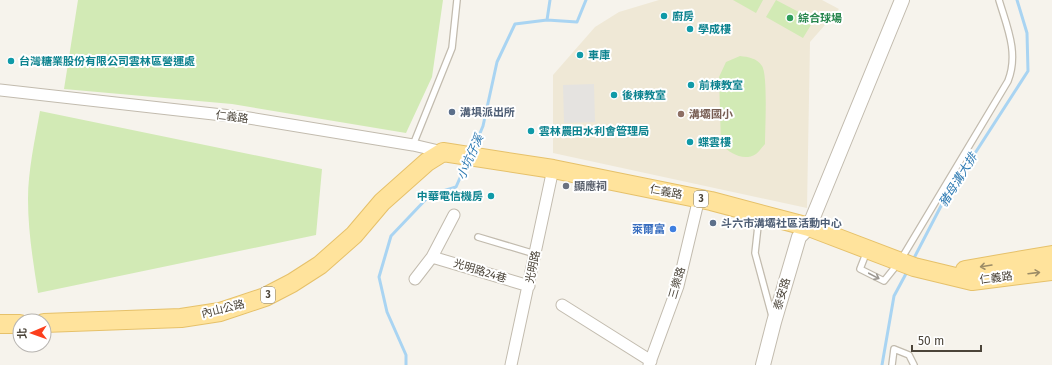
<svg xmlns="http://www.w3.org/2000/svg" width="1052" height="365" font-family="'Fira Sans','Noto Sans TC',sans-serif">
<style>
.education{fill:#efe8d6}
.green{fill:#d2eab5}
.parking{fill:#e5e3e0}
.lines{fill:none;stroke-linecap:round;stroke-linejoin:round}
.stream{stroke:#a9d4f2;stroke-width:3}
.service-casing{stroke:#c2bbae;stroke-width:8}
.minor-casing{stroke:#c2bbae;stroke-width:13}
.tertiary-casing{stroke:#c2bbae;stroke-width:16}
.primary-casing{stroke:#e6c16a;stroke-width:20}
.service{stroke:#fff;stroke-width:5.5}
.minor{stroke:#fff;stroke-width:11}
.tertiary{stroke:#fff;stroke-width:14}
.primary{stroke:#ffe39c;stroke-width:18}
.oneway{stroke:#9c8c66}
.oneway2{stroke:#9c9892}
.culture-dot{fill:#0f9aa8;stroke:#fff;stroke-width:1.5}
.leisure-dot{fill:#2e9e5b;stroke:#fff;stroke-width:1.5}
.service-dot{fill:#5c6f8a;stroke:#fff;stroke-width:1.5}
.education-dot{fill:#8d6e63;stroke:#fff;stroke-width:1.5}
.worship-dot{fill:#6b7280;stroke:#fff;stroke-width:1.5}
.shop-dot{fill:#3f7fe0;stroke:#fff;stroke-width:1.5}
.labels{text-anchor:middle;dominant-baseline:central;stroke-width:4;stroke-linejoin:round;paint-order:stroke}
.shield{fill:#fff;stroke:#817c74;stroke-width:1}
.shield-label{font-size:10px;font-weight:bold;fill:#4b4439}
.culture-label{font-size:11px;font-weight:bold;fill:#0d838f;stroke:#fff;text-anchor:start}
.leisure-label{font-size:11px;font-weight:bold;fill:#27864d;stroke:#fff;text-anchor:start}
.service-label{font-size:11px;font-weight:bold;fill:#4e5e75;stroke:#fff;text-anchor:start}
.education-label{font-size:11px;font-weight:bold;fill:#785e54;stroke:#fff;text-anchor:start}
.street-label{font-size:11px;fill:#4b4439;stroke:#fff}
.worship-label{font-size:11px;font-weight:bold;fill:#5b616d;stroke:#fff;text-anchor:start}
.shop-label{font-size:11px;font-weight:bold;fill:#366cbe;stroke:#fff;text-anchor:end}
.water-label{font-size:12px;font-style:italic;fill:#2e7ab2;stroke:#fff}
</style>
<rect width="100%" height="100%" fill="#f6f3ec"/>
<!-- education -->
<path class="education" d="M659 0H822L839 9 810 42 807 208 553 153V75L595 27 619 12Z"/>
<!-- green -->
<path class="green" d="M78 0H443L432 77 406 133 232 104 64 89Z
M733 0H763L756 13Z
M776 0 814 20 803 38 766 17Z
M740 56C748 57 757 58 762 66 768 75 765 130 765 144 762 147 759 152 756 154 743 162 731 153 721 145L719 77 726 62Z
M40 111 322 169 316 235 38 293C33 262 28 230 28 199 28 171 35 139 40 111Z"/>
<!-- parking -->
<path class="parking" d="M594 84 595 122 564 123 563 85Z"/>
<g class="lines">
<!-- stream -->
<path class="stream" d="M547 20 550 0
M473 150 483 126 497 62 515 24 547 20 577 22 586 0
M913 260 941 206 1028 71 1027 33 1017 0
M406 365V355L387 312 379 277 391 236 430 195 456 187 467 162
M882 365 894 296 908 270"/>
<!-- service casing -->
<g class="service-casing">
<path id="service" d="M413 145 452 48 457 0
M759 217 755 253 772 316
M478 237 535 254
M867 251 860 269 884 281 900 261 1008 81C1019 53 1007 27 999 0
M892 365 894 349 909 355 914 365"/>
</g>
<!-- minor casing -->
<g class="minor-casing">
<path id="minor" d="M0 90 249 118 413 145 443 152
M432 257 454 215
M415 279 432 257 529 286
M562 305 651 361
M511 365 553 169
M649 365 678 286 699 198"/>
</g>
<!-- tertiary casing -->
<g class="tertiary-casing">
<path id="tertiary" d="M763 365 774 322 799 237 809 227 902 0"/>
</g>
<!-- primary casing -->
<g class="primary-casing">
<path id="primary" d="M965 270 1052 255
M44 323 181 318 220 312 265 297 292 283 320 265 354 235 382 202 427 162 443 152 553 169 711 201 809 227 914 267 972 281 1052 271
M0 324H20"/>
</g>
<!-- service -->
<use href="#service" class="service"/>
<!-- minor -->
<use href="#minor" class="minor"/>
<!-- tertiary -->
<use href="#tertiary" class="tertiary"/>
<!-- primary -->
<use href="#primary" class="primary"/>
</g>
<!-- one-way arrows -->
<defs><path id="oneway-shaft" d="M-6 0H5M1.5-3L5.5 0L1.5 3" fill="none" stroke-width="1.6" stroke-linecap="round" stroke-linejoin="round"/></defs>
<g class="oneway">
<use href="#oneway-shaft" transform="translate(986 266) rotate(171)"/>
<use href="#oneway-shaft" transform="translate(1034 273) rotate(-7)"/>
</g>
<use class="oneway2" href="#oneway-shaft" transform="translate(874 276) rotate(28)"/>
<!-- markers -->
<g class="culture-dot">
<circle cx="664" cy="16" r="4"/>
<circle cx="690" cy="29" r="4"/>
<circle cx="580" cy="55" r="4"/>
<circle cx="11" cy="61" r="4"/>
<circle cx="691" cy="85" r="4"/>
<circle cx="614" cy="95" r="4"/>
<circle cx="531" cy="131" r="4"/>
<circle cx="690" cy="142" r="4"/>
<circle cx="491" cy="196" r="4"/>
</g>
<circle class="leisure-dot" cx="790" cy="18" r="4"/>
<g class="service-dot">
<circle cx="452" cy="112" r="4"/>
<circle cx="713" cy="223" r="4"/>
</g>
<circle class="education-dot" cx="681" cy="114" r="4"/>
<circle class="worship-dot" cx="566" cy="186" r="4"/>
<circle class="shop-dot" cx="673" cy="229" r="4"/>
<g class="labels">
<!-- shield labels -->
<g class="shield">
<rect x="694" y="191" width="14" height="16" rx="3"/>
<rect x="261" y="287" width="14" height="16" rx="3"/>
</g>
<g class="shield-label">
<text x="701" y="199">3</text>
<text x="268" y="295">3</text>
</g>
<!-- culture labels -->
<g class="culture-label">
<text x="672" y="16">廚房</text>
<text x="698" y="29">學成樓</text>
<text x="588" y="55">車庫</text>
<text x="19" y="61">台灣糖業股份有限公司雲林區營運處</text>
<text x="699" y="85">前棟教室</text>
<text x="622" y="95">後棟教室</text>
<text x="539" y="131">雲林農田水利會管理局</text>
<text x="698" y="142">蝶雲樓</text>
<text x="483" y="196" text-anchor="end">中華電信機房</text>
</g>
<!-- leisure labels -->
<g class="leisure-label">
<text x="798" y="18">綜合球場</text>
</g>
<!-- service labels -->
<g class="service-label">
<text x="460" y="112">溝埧派出所</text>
<text x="721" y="223">斗六市溝壩社區活動中心</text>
</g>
<!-- education labels -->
<g class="education-label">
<text x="689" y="114">溝壩國小</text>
</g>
<!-- street labels -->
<g class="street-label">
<text transform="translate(232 117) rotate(7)">仁義路</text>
<text transform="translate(666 192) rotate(11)">仁義路</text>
<text transform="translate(533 267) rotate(-78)">光明路</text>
<text transform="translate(480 271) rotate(17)">光明路24巷</text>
<text transform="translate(996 278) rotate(-7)">仁義路</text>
<text transform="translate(677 283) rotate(-74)">三樂路</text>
<text transform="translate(782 294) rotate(-74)">泰安路</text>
<text transform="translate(223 309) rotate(-14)">內山公路</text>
</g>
<!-- worship labels -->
<g class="worship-label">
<text x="574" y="186">顯應祠</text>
</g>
<!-- shop labels -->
<g class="shop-label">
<text x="665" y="229">萊爾富</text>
</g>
<!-- water labels -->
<g class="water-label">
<text transform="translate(470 157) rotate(-66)">小坑仔溪</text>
<text transform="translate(958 180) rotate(-58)">豬母溝大排</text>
</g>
</g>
<!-- north arrow -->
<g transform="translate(32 333) rotate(268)"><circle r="19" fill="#ffffff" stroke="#b7b4b0"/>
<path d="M0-3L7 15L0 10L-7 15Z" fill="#fc3f1d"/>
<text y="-6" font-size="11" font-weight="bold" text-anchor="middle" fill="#4b4439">北</text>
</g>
<!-- scale -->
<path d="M912 345v6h69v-6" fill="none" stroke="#4b4439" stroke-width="2"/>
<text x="918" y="345" font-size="12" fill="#4b4439" stroke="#ffffff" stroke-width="3" paint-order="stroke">50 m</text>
</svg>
